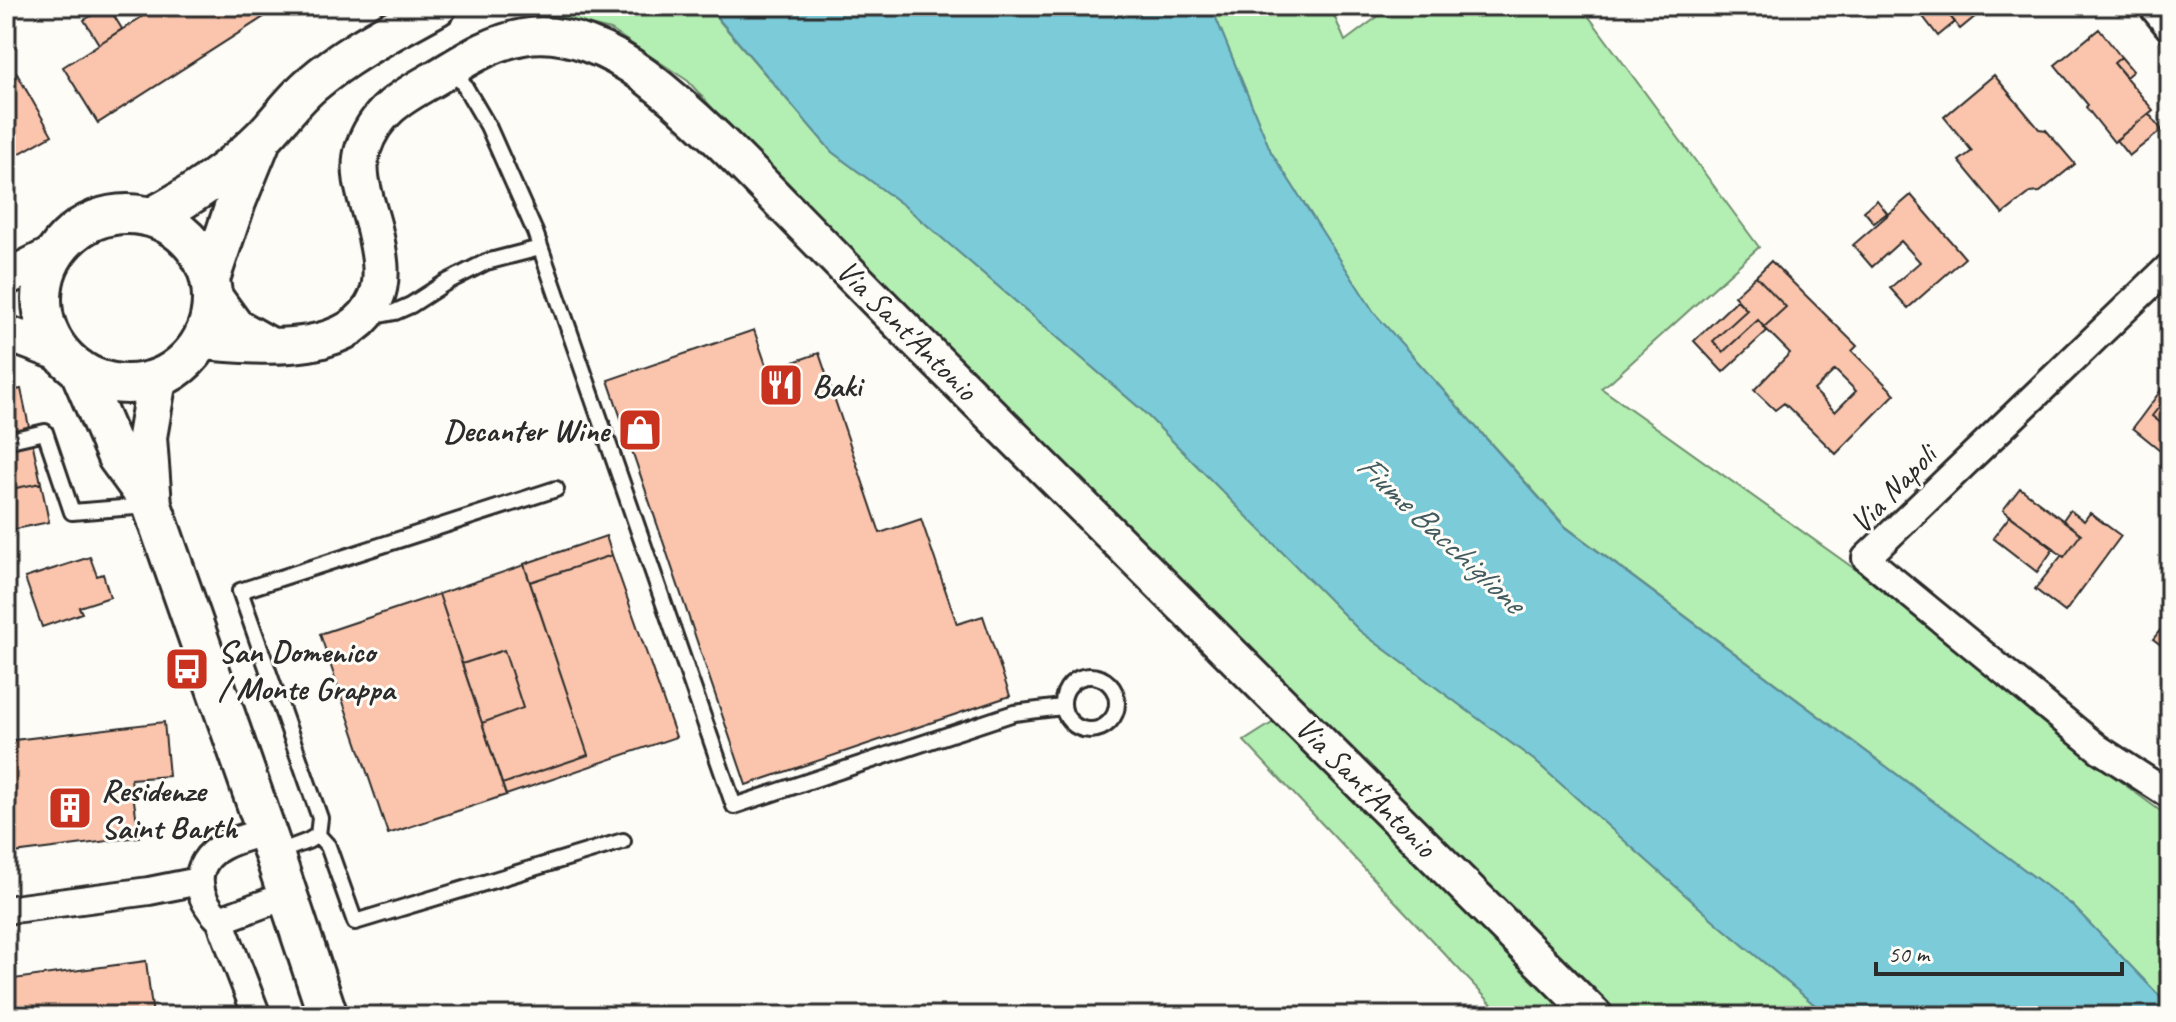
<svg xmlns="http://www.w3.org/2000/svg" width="2176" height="1022" font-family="Caveat,sans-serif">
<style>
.green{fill:#b3eeb2;stroke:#6f8c6e;stroke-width:2}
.water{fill:#7ccbd9;stroke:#5c8b93;stroke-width:2}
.building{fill:#fac5ac;stroke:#2b2b2b;stroke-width:2;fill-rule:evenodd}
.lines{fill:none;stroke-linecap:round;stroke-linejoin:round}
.service-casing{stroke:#2b2b2b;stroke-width:20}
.minor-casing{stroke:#2b2b2b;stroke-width:32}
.tertiary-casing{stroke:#2b2b2b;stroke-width:40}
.secondary-casing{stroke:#2b2b2b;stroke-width:44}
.service{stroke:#fdfcf7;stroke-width:14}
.minor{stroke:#fdfcf7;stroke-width:26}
.tertiary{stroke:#fdfcf7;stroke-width:34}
.secondary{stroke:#fdfcf7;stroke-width:38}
.labels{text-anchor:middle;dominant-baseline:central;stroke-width:6;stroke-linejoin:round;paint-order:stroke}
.street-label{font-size:32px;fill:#2b2b2b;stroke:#fdfcf7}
.poi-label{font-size:32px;font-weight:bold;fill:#2b2b2b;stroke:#fdfcf7;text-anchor:start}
.water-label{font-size:34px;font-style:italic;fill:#435b5f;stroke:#fdfcf7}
</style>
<rect width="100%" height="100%" fill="#fdfcf7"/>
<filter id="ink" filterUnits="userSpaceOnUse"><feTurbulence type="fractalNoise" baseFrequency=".0125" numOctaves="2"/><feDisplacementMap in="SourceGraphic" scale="16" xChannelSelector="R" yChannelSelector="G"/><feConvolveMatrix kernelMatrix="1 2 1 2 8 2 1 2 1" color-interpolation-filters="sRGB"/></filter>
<g filter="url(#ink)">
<!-- green -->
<path class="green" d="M549 6H713L716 17 832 152 906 207 1142 410 1360 631 1534 760 1718 924 1828 1016H1503L1244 741 1291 711 919 338 688 81 611 30 541 14Z
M1211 6H1330L1345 41 1392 6H1581L1759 247 1610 382 1601 388 1859 572 2102 768 2170 818V1007L2073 906 1565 526 1375 314 1271 152Z"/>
<!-- water -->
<path class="water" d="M713 6H1211L1271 152 1375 314 1564 526 2073 906 2170 1007V1016H1828L1718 924 1534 760 1360 631 1142 410 906 207 832 152 716 16Z"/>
<!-- building -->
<path class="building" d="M108 6 122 29 99 44 84 20Z
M159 6H281L98 123 63 67Z
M1922 6H1941L1955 22 1938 36 1918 10Z
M1961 6H1970L1977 15 1960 29 1949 15Z
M2099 29 2121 57 2114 63 2153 110 2114 142 2086 107 2088 105 2055 65Z
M2121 57 2133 71 2126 77 2114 63Z
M16 72 52 135 6 161V77Z
M1994 75 2039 129 2046 130 2075 164 2040 192 2030 193 2003 214 1959 161 1972 151 1944 117Z
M2149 114 2162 130 2129 156 2116 140Z
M1911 195 1965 258 1908 308 1890 288 1920 262 1901 241 1872 267 1853 245Z
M1877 200 1887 213 1874 223 1864 211Z
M1771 261 1857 346 1852 351 1895 394 1836 454 1784 403 1775 410 1754 390 1790 353 1764 327 1786 307 1756 276ZM1835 370 1856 391 1835 412 1814 390Z
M1756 276 1786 307 1764 327 1758 320 1723 352 1713 341 1747 310 1734 296Z
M1737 300 1747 310 1713 341 1723 352 1758 320 1767 331 1723 372 1694 341Z
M754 330 768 371 819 353 880 533 921 519 957 624 983 616 1010 696 746 785 608 380Z
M2170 378V393L2152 416 2170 430V458L2133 428Z
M21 389 41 483 6 490V392Z
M2170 393V430L2152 416Z
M41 483 49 522 6 531V490Z
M2020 488 2081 534 2064 557 2003 510Z
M2070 510 2084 521 2090 513 2121 536 2065 612 2035 589 2062 555 2064 557 2081 534 2063 520Z
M2010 516 2054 548 2037 572 1993 538Z
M606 536 612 555 530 582 524 564Z
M612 555 676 737 506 795 502 784 588 755 530 582Z
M90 557 97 576 103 574 110 597 79 607 82 613 42 627 25 578Z
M524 565 588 755 502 784 482 723 523 708 504 650 462 664 439 594Z
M439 594 506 795 388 834 320 634Z
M2170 618V652L2153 639Z
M504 650 523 708 482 723 462 664Z
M164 722 169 776 131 779 139 837 6 854V741Z
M146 961 153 1016H6V980Z"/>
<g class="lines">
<!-- service casing -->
<g class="service-casing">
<path id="service" d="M454 68 488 126 535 232 734 806 1014 713 1062 707
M370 317 395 312 411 305 445 283 486 262 540 248
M6 441 45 432 72 512 147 506
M1063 703a27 27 0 1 1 54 0a27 27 0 1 1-54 0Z
M318 835 328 846 355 922 623 841
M276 853 308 841 318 835 320 818 240 591 556 489"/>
</g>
<!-- minor casing -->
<g class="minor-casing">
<path id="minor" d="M2152 6 2170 28
M2170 266 1866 558 2099 749 2170 795
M6 910 149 891 199 881
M220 920 288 895
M257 1016 220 920C196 898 189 864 223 846 236 839 252 836 266 831"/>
</g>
<!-- tertiary casing -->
<g class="tertiary-casing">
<path id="tertiary" d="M6 278 55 253
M212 293 236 326 268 344
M6 333 62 354
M200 342C252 345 350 360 376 298 385 278 379 250 374 228 368 204 355 174 363 149 375 112 400 98 432 80 461 63 489 43 523 37 565 29 612 51 645 76 696 115 741 162 785 207 842 265 898 323 956 380 1170 592 1383 804 1595 1016"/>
</g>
<!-- secondary casing -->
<g class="secondary-casing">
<path id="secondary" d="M42 299a85 85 0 1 1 170 0a85 85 0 1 1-170 0Z
M152 217C192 196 230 170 262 138 279 121 293 100 312 84 349 52 394 30 437 6
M210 279 236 202 260 143
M79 369 117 457 152 505
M157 379 147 437 152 505 274 854 328 1016"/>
</g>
<!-- service -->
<use href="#service" class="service"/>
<!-- minor -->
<use href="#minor" class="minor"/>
<!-- tertiary -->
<use href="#tertiary" class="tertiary"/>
<!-- secondary -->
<use href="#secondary" class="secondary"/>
</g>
</g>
<!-- icons -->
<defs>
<g id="restaurant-square" transform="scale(2.3)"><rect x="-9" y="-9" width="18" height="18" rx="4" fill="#c8321e" stroke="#fdfcf7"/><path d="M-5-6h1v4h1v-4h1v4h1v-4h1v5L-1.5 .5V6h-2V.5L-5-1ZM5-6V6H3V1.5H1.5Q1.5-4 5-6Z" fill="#fff"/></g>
<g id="shop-square" transform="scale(2.3)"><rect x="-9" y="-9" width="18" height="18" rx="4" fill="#c8321e" stroke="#fdfcf7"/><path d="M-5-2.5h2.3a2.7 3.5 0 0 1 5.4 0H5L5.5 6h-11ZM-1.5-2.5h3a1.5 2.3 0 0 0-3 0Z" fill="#fff"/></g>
<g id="bus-square" transform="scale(2.3)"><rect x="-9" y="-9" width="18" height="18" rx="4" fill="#c8321e" stroke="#fdfcf7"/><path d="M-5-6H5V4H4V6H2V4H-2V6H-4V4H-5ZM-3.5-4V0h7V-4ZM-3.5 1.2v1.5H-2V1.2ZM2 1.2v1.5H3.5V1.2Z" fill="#fff"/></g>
<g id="building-square" transform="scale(2.3)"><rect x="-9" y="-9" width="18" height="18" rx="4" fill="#c8321e" stroke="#fdfcf7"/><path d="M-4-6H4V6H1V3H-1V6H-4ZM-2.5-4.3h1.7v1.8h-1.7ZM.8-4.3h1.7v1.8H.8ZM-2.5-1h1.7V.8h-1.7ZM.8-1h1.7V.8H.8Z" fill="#fff"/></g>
</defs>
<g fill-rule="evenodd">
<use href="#restaurant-square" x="781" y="385"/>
<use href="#shop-square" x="640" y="430"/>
<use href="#bus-square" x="187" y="669"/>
<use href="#building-square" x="70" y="808"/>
</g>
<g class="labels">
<!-- street labels -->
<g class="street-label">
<text transform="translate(907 330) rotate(45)">Via Sant'Antonio</text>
<text transform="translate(1893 489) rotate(-46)">Via Napoli</text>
<text transform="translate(1366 787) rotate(45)">Via Sant'Antonio</text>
</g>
<!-- poi labels -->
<g class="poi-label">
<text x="812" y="385">Baki</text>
<text x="609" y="430" text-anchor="end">Decanter Wine</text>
<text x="218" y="651">San Domenico<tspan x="218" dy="37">/ Monte Grappa</tspan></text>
<text x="101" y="790">Residenze<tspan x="101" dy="37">Saint Barth</tspan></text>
</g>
<!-- water labels -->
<g class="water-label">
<text transform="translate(1441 533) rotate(43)">Fiume Bacchiglione</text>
</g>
</g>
<!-- margin -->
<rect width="2176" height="1022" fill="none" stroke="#fdfcf7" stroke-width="32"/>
<rect x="16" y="16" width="2144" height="990" fill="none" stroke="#2b2b2b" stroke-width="3" filter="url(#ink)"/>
<!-- scale -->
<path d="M1876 962v12h246v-12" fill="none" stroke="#2b2b2b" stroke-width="4"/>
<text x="1888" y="962" font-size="24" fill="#2b2b2b" stroke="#fdfcf7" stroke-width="6" paint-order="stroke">50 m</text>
</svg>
